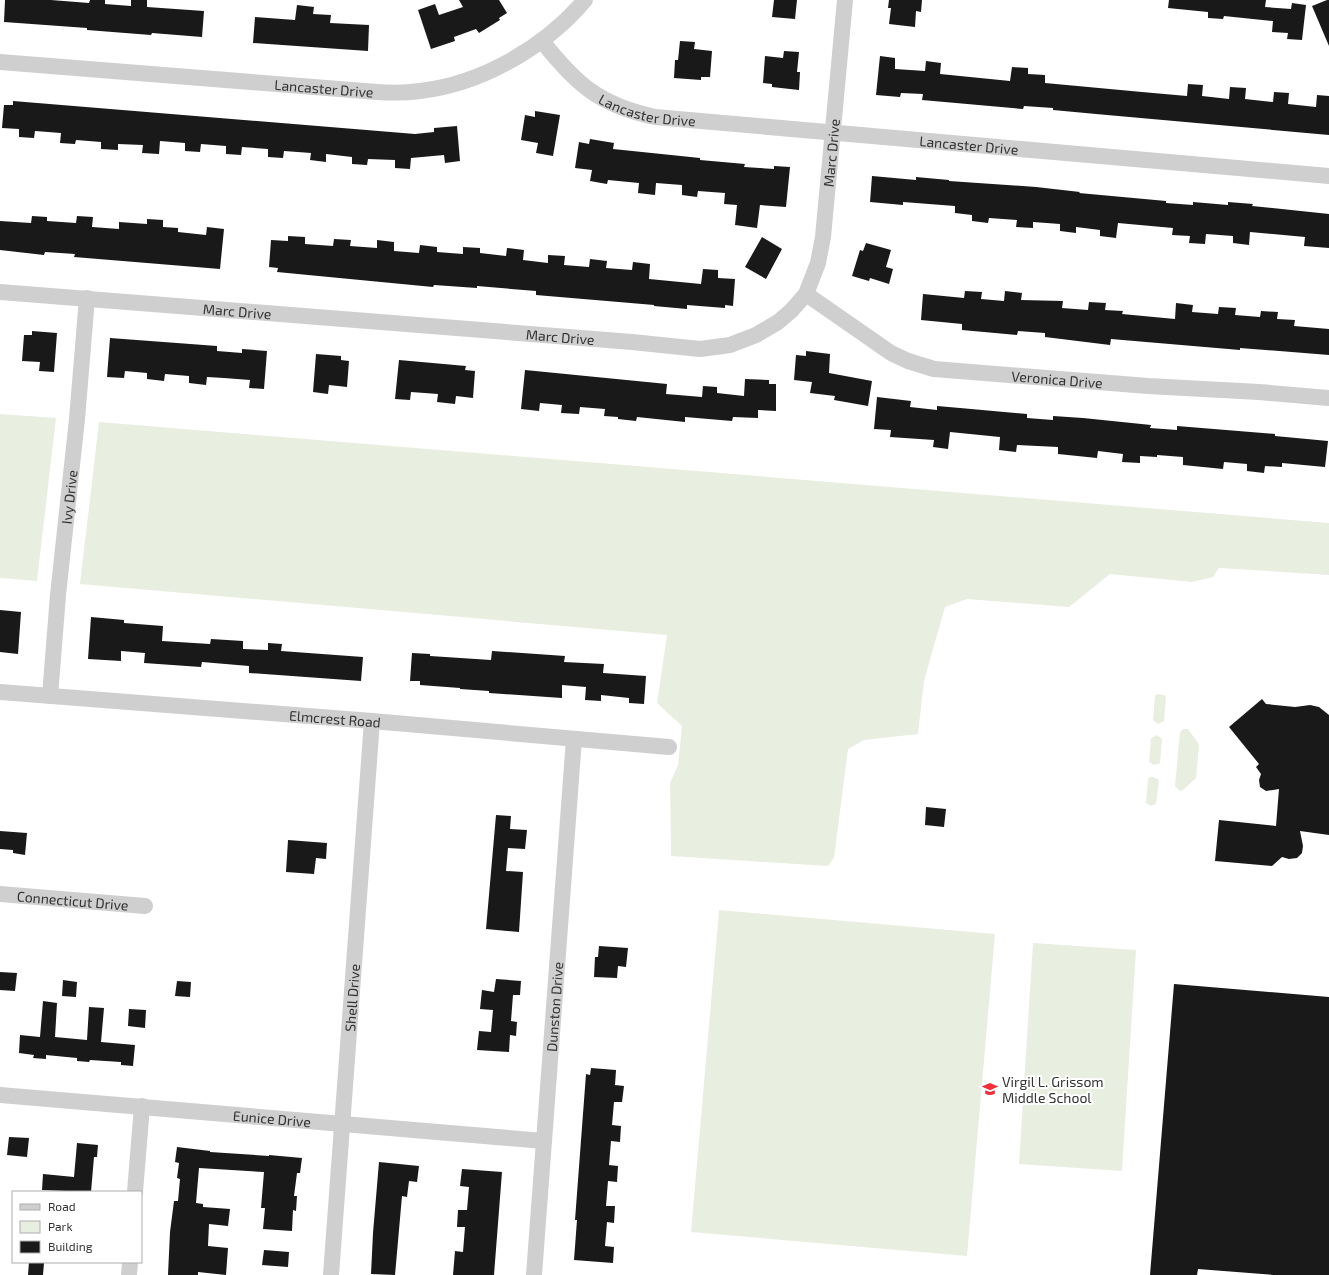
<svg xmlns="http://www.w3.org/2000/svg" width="1329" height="1275" font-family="'Exo 2',sans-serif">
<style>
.green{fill:#e8efe0}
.building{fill:#191919}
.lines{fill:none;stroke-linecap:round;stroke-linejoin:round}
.street{stroke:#cfcfcf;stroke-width:16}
.labels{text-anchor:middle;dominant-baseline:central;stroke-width:4;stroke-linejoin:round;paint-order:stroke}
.street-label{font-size:14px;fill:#323232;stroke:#fff}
.poi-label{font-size:14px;fill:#323232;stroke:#fff;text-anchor:start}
</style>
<rect width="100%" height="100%" fill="#fff"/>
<!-- green -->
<path class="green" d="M0 414 56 418 37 581 0 578Z
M99 422 1329 523V575L1219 568 1213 577 1192 582 1110 574 1069 607 967 599 945 607 924 681 918 734 864 740 848 749 834 858 828 866 671 856 670 783 678 765 682 726 657 703 667 635 80 584Z
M1157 694 1164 695 1166 697 1164 721 1158 724 1153 720 1155 696Z
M1183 729H1188L1198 743 1199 746 1196 778 1183 790 1180 791 1175 786 1180 732Z
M1157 735 1162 739 1160 763 1154 765 1149 762 1151 738Z
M1150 777H1153L1159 780 1156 804 1151 806 1146 803 1148 779Z
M719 910 995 934 967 1256 691 1232Z
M1033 943 1136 950 1122 1171 1019 1164Z"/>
<!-- building -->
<path class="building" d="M5 0H51L89 3 90 0H105V4L131 6V0H147V7L204 11 202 37 152 33 151 35 87 30V28L4 22Z
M459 0H499L507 13 499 18 500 20 479 33 476 29 454 37 455 41 431 49 418 10 435 4 439 15 463 7Z
M774 0H797L795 19 772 17Z
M889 0H922L921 12 916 11 915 27 889 24 891 8H888Z
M1169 0H1266L1265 7 1291 9 1292 3 1306 5 1302 40 1287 39 1288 33 1272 32 1273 21 1224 16 1223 19 1208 18V12L1168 8Z
M1327 0H1329V46L1312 6Z
M297 5 314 7 313 14 331 15 330 23 369 25 368 51 253 43 255 17 295 20Z
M680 41 695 42 694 49 712 51 710 77H701V80L674 78 675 60H678Z
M784 51 799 52 797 72H800L799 90 772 87V84L763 83 765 56 783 58Z
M880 56 895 58V69L925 71 926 61 941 63 940 74 1010 81 1012 67 1028 68V74L1045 75V83L1142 92 1187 96 1188 84 1203 85 1202 96 1229 99 1230 87 1246 88 1245 99 1273 102 1274 92 1289 93 1288 104 1316 107 1317 95 1329 96V135L1096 114 1053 110V108L1024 106 1023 109 922 100 923 94 901 93 900 97 876 95Z
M13 101 415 134 434 132V128L457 126 460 161 445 163 444 155 411 158 410 169 395 168V160L368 159 367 165 352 164V157L326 154V162L310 160 311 153 284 151 283 158 268 157V149L242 147 241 155 226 154V146L201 144 200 152 185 151V143L160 141 159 154 142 153 143 145 118 144V150L101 149V142L76 140 75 144 60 143 61 133 35 131 34 138 19 137V129L2 128 4 105H13Z
M535 111 560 115 553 156 536 153 538 143 521 140 525 115 535 117Z
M590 139 614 143 613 149 700 158V160L745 164 744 167 774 169V166L790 167 786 207 760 205 757 228 735 225 737 205 724 204 725 193 698 191 697 197 682 195V185L656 183 655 195 638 193 639 183 608 180 607 184 590 181 592 170 575 168 579 142 589 144Z
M872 176 916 180V177L949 180V181L1036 187 1080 192 1079 193 1166 201V203L1193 205V202L1228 205V202L1253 204 1252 206 1329 214V248L1304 246 1305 237 1250 232 1249 245 1233 243V236L1206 234 1205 244 1189 243 1190 236 1172 235 1173 228 1118 223 1116 238 1100 236V230L1076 227V233L1060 231V224L1033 222V228L1016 227 1017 220 989 218 988 223 972 221V215L955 213V206L903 202V205L870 202Z
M32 216 47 217V221L76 223 77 216 93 217 92 227 119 229V222L147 224V219L163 220V227L178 228V232L206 235 207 227 224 229 220 269 74 257 75 254 45 252 44 255 0 250V221L31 223Z
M288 236 305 237V244L333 246 334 239 351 240 350 246 377 248V240L394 242V251L419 253 420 245 437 247V252L463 254V247L480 248V253L506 256 507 248 524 250 523 260 548 263V255L565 256 564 265 589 267 590 259 607 261 606 268 632 270 633 262 650 264 649 279 701 284 703 269 718 270V278L735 279 733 306 725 305V308L687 305V309L654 306V305L536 295V291L477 286V288L434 285 433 287 277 272 278 268 269 267 271 240 288 241Z
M762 237 782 249 766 279 745 267Z
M866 243 891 250 886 267 893 269 889 284 870 278 869 281 852 276 860 250 863 251Z
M965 291 982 292 981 299 1004 301 1005 291 1022 293 1021 300 1063 301 1062 308 1088 310 1089 302 1106 303 1105 310 1123 311 1122 314 1175 319 1176 303 1193 305 1192 312 1218 314 1219 307 1236 308 1235 315 1260 317 1261 311 1278 312 1277 319 1295 320 1294 326 1329 329V355L1240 348V350L1111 339 1110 345 1045 337V333L1018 331 1017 335 962 330V324L921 320 923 294 964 298Z
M32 331 57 333 54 372 39 371 40 362 22 361 24 335H32Z
M110 338 217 346V351L242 353V349L267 351 264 389 249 388 250 380 224 378 207 377 206 385 189 383V376L165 374 164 381 147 379V373L125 371 124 378 107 377Z
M806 351 830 354 829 373 872 381 868 406 834 400 835 396 810 393 812 382 794 380 796 355 806 356Z
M316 354 341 356V360L349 361 347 387 329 385 328 394 313 392Z
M399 360 466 366 465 370 475 371 473 398 456 396 455 404 437 402 438 394 411 392 410 400 395 399Z
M525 370 667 384 666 394 702 397 703 386 717 387V393L744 396 745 379 769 380V384H776V411L758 410V418L733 417 732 421 685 417V422L637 417 636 421 618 419V417L604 416 605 409 580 407 579 414 561 413 562 405 540 403 539 411 521 409Z
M877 397 911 401 910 407 937 410V406L960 408 1027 414V418L1053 420V416L1083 418 1151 425 1150 428 1177 430V426L1275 434V436L1328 441 1325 467 1282 463V467L1265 466 1264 473 1247 471V464L1224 462 1223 469 1183 465V457L1157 455V457L1140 456V463L1122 462 1123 454 1098 451 1097 458 1058 454V447L1017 445 1016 452 999 450 1000 437 950 432 948 449 933 447 934 440 890 437 891 430 874 429Z
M0 610 21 612 18 654 0 652Z
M91 617 124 620V623L163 626 162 641 210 644 211 639 243 641V649L268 650V643L282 644 281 651 363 657 361 681 249 673V666L202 662 201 667 144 663 145 653 121 651V661L88 659Z
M492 651 565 656 564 662 604 664 603 673 646 676 644 704 629 703V698L601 695V701L585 700 586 687 562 685V698L489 693V691L460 689V688L420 685V681H410L412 653 430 654V656L491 660Z
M1262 699 1266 704 1295 707 1310 705 1319 707 1329 715V835L1300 831 1303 846 1302 853 1297 858 1289 859 1282 857 1272 866 1215 861 1219 820 1276 826 1279 789 1266 791 1260 787 1259 780 1261 774 1256 767 1259 764 1229 727Z
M926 807 946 809 944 827 925 825Z
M496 815 511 816 510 829 527 830 525 849 508 848 506 871 523 872 519 932 486 929Z
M0 831 27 833 25 855 13 853V850L0 849Z
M288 840 327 843 326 859 316 858 314 874 286 872Z
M599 946 628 948 626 967 618 966 617 978 594 977 595 957H598Z
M0 972 17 973 15 991 0 990Z
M496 979 521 981 520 995H513L511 1021 517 1022 516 1036 510 1035 509 1052 477 1050 479 1031 491 1032 493 1010 480 1009 482 990 494 992Z
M63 980 77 982 76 997 62 996Z
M177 981 191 982 190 997 175 996Z
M1174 984 1329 997V1275H1274L1198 1269 1197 1275H1150Z
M43 1001 57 1003 55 1037 87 1040 89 1007 104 1008 101 1042 135 1045 133 1066 121 1065V1062L90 1060 89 1062 77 1061V1058L46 1055V1059L33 1058 34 1055 19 1053 20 1035 40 1037Z
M129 1009 146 1010 145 1028 128 1026Z
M591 1068 616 1070 615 1085 624 1086 622 1102H614L612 1125 621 1126 620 1142 611 1141 609 1165 618 1166 617 1182 608 1181 606 1206H615L614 1223 607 1222 605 1246 614 1247 613 1263 574 1260 577 1220H575L586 1074 590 1075Z
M9 1137 29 1138 27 1157 7 1155Z
M77 1143 98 1145 97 1157H94L91 1192 42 1190 43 1174 74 1177Z
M177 1147 210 1151V1152L269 1156V1155L302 1158 300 1173H297L294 1196H297L296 1211 293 1210 292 1231 263 1229 265 1208H261L264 1172 199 1168 196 1203 203 1204V1207L230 1209 228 1226 209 1224 208 1246 228 1248 226 1275 198 1272V1275H168L170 1232 174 1201H178L180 1179 177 1178 179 1163 175 1162Z
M379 1162 419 1166 417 1182 409 1181 407 1197 402 1196 395 1275 371 1274 373 1233Z
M462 1169 502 1172 494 1275H453L455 1251 463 1252 465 1227H457L458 1210H467L469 1187 460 1186Z
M264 1250 289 1252 288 1267 262 1265Z
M29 1262 44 1263 43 1275H28Z"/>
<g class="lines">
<!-- street -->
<g class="street">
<path id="s1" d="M542 41C576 84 599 105 655 117L1329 176"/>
<path id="s2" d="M0 62 377 92C392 93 406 93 420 91 482 84 545 47 585 0"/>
<path id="s3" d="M0 292 632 342 700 349 730 345 756 335 778 322 791 311 806 294 818 263 823 237 845 0"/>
<path id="s4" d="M806 294 891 353 908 361 934 369 1148 386 1259 392 1329 398"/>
<path id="s5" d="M0 692 372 721 669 747"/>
<path id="s6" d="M50 696 58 595 77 419 87 298"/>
<path id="s7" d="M0 894 145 906"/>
<path id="s8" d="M0 1095 544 1141"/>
<path d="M135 1192 142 1106"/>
<path d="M129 1275 130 1262"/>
<path id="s9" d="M331 1275 372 721"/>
<path id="s10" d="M534 1275 574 739"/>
</g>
</g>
<!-- icons -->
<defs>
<g id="school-bare" transform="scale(1.2)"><path d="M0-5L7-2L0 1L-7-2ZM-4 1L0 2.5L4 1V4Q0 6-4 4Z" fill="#ec313c" stroke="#fff" stroke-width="2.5" paint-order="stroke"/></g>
</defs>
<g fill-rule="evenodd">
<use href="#school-bare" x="990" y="1089"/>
</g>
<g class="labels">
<!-- street labels -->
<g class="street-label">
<text stroke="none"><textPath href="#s2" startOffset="325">Lancaster Drive</textPath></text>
<text stroke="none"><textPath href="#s1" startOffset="131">Lancaster Drive</textPath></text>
<text stroke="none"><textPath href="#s1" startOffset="455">Lancaster Drive</textPath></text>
<text stroke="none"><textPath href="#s3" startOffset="970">Marc Drive</textPath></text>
<text stroke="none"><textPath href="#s3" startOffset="238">Marc Drive</textPath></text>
<text stroke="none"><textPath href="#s3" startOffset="562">Marc Drive</textPath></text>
<text stroke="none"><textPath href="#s4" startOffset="273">Veronica Drive</textPath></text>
<text stroke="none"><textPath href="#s6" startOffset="200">Ivy Drive</textPath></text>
<text stroke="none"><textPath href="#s5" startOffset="336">Elmcrest Road</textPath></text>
<text stroke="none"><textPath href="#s7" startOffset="73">Connecticut Drive</textPath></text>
<text stroke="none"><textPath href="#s9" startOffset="278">Shell Drive</textPath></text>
<text stroke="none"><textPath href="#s10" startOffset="269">Dunston Drive</textPath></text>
<text stroke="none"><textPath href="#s8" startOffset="273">Eunice Drive</textPath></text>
</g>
<!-- poi labels -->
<g class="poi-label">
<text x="1002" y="1081">Virgil L. Grissom<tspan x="1002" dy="16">Middle School</tspan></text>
</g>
</g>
<!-- legend -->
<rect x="12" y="1191" width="130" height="72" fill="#ffffff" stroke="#adadad"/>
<rect x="20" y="1204" width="20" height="6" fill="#cfcfcf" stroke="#adadad"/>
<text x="48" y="1211" font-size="12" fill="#323232">Road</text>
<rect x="20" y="1221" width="20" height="12" fill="#e8efe0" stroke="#adadad"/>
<text x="48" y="1231" font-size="12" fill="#323232">Park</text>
<rect x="20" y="1241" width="20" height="12" fill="#191919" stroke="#adadad"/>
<text x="48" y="1251" font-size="12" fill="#323232">Building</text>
</svg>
